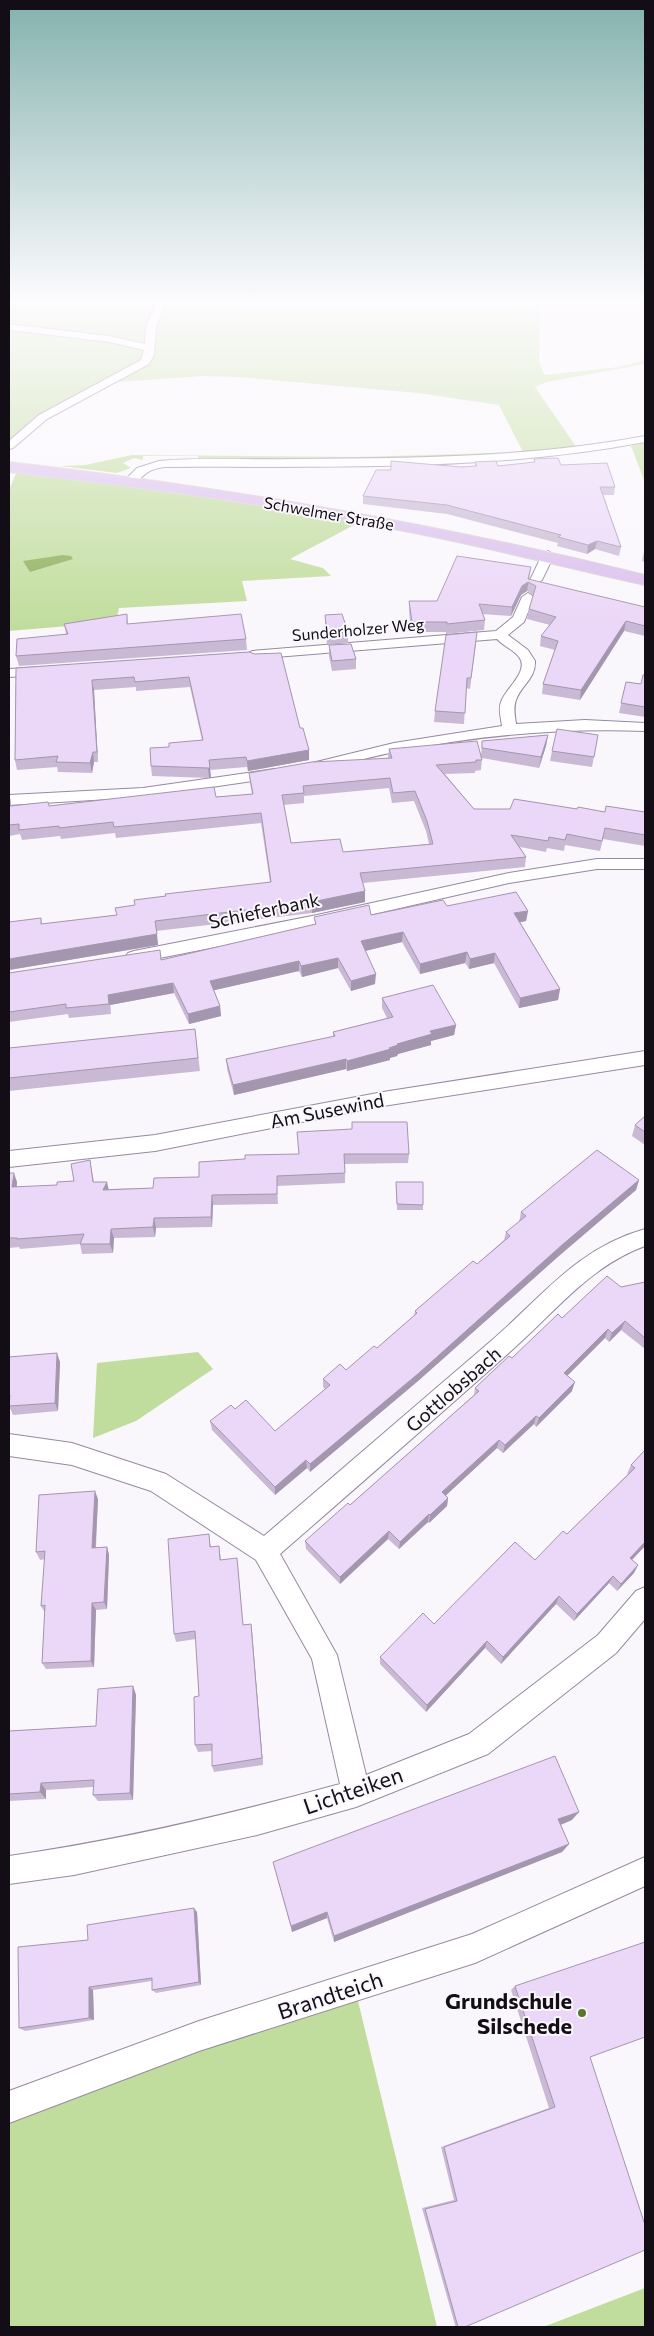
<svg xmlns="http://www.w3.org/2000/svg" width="654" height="2336" font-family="Commissioner,sans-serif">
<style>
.green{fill:#c1dd9d}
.water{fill:#8caf57}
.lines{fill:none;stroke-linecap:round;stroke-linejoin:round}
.street-casing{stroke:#9789a0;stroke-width:2}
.primary-casing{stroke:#d5d4d5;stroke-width:2}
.street{fill:#fff;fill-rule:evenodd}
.primary{fill:#dbbfec;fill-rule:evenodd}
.wall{fill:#cab9d5;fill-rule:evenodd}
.shaded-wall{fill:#a496ae}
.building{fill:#ebd7f8;stroke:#a496ae;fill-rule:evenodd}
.poi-dot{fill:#59762a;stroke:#faf7fc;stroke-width:2}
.labels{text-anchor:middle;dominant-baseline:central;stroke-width:4;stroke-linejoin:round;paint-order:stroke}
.far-street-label{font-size:16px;fill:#130e16;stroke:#faf7fc}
.street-label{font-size:19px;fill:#130e16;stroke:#faf7fc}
.near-street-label{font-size:22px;fill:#130e16;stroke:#faf7fc}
.near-poi-label{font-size:22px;font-weight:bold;fill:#130e16;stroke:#faf7fc;text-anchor:end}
</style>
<rect width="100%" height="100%" fill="#faf7fc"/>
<!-- green -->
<path class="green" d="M9 301H159L147 346 109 338 9 325Z
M166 301H540L539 362 545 375 619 367 645 360V364L547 382 535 387 577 448 440 459 198 461V456H143V460L134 458 123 463 131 468 117 473 60 466 85 465 132 455 358 457 523 452 499 405 418 393 238 377 204 376 103 383 40 416 9 442V329L109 341 151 350 152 328Z
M645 442V482L631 446Z
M17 471 227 499 358 523 290 559 323 568 331 576 242 581 247 601 119 608 116 622 9 631V490Z
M198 1352 213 1369 136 1421 93 1438 97 1363Z
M358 2001 437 2327H9V2118L203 2046Z
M645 2288V2327H543Z"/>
<!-- water -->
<path class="water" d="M63 555 71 556 73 559 30 572 23 561Z"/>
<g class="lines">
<!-- street casing -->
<g class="street-casing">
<path id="street" d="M157 301H166L156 327 154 355 149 364 47 419 13 448 9 449V441L39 415 141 360 144 350 109 342 9 330V324L109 336 145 344 146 327Z
M645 436V442C487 472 325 466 165 467 143 469 144 480 130 484L124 481 137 468 159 461C203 457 248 460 292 459 411 458 528 458 645 436Z
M548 551 554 555 542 580 536 584 532 583 530 580 542 555Z
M528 593 534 597 524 622 508 635 528 650 535 661C536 678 521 686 516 700 513 708 515 716 516 724L585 720 645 723V731C560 728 478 735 395 752 367 757 340 766 313 772L305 767 308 764 394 743 502 726C501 718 498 710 501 702 505 689 530 671 519 657 513 649 503 646 497 639L252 659 245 655 252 651 496 631 513 617 522 597Z
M43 667 48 668 50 671 48 674 9 677V669Z
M275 769 280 771 283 774 280 777 143 797 9 805V795L143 788Z
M597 859H645V869H597L509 883 317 927 134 963 128 961 125 957 128 953 134 951 317 915 509 873Z
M645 1051V1065L383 1106 155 1151 9 1167V1151L155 1135 383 1092Z
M645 1229V1246C590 1266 555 1312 512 1350 435 1419 358 1486 280 1554L337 1655 366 1775 469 1734 598 1635 636 1591 645 1587V1619L616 1653 488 1754 356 1807 257 1835 74 1875 9 1884V1856C121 1840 231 1814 340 1784L312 1659 256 1560 151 1491 72 1465 9 1456V1434L72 1443 166 1474 264 1536C340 1471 415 1406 491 1341 542 1297 577 1248 645 1229Z
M645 1857V1886L475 1963 199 2051 9 2123V2091L199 2021 472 1934Z"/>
</g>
<!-- primary casing -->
<g class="primary-casing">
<path id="primary" d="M9 462C224 487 435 523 645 575V585C566 568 488 547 409 532 277 505 143 487 9 472Z"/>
</g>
<!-- street -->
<use href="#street" class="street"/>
<!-- primary -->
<use href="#primary" class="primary"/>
</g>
<!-- wall -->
<path class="wall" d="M534 459 561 465 615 487 614 495H603L621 547 619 556 595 549 587 554 557 546 558 543 447 514 363 504V496L391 470V461L461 467 475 466V462L498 466 534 462Z
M645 550V562L642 561 644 551Z
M529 579 645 607V636L624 631 580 700 542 694 543 684 555 650 540 646 541 636 550 625 527 619 529 609 533 595 527 591 521 595 511 616 482 614 485 620 484 630 446 634V632H411L409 611V601H437Z
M127 614 128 624 246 639 247 650 19 666 16 656 66 634 64 624Z
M325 615 348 632V643L327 644 325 626Z
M476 643 470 689 466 688 464 724 434 722 435 711Z
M329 645 356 659V669L332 671 329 656Z
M249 652 300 728 309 750V760L248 771 247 767 210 770 211 778H209L152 776 151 766 169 747 202 740 190 687 136 691V687L94 690 98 762H94L92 773 58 772 57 767 17 770 15 760 16 668Z
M645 675V717L619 713 626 682 641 684Z
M548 735 546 746 539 768 482 758 481 770 475 771V773L445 774 474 809H577L605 812H645V846L603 839 600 851 565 845 564 851 547 848 546 852 520 847 526 857 525 867 363 883 365 902 312 913 156 931 158 945 9 970 41 918 42 924 117 915 135 905 270 882 261 823 116 838 115 833 61 839 60 836 22 840 20 834 9 836V799H10L11 806H49L216 797 252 794 250 783 249 773 388 758 389 749 481 756 482 741ZM389 788 392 803 414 801 426 831 429 844 343 852 291 843 284 805 304 803V796Z
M598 735 592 767 550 761 552 751Z
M447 906 528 911 526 921 520 922 560 989 558 1000 519 1008 494 963 469 969 465 963 420 974 402 942 365 951 375 984 351 991 338 968 302 977 299 971 214 990 220 1006 221 1016 189 1024 174 993 110 1005 111 1014 69 1018 68 1014 9 1022V973L161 960 315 924 314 917 371 915Z
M382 998 456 1025 454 1035 431 1041V1045L398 1054 397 1056 390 1058V1060L347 1071 346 1069 234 1095 227 1069 226 1059 333 1037V1032L387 1018 382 1008Z
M195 1029 200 1071 9 1091V1048Z
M645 1116V1145L632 1136 635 1125Z
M352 1122 409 1154 408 1163 345 1164V1183L277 1186 278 1204 213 1205 212 1227 156 1228 155 1237 114 1238 113 1253 82 1254 80 1244 20 1249 19 1247 9 1248V1173L17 1182 16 1187 57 1185 74 1181 90 1160 94 1182 108 1189 153 1188 199 1177 245 1159 298 1154 352 1129Z
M639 1180 636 1190 560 1255 418 1381 310 1472 307 1468 275 1495 212 1430 210 1421 235 1409 275 1431 325 1389 323 1387V1379L346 1370 377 1348 414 1316 415 1311 477 1264 504 1240 506 1232 519 1222 521 1212Z
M396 1182 423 1205V1210H397Z
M645 1282V1349L621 1330 609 1342 605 1338 567 1376 572 1391 536 1427 534 1424 503 1453 497 1448 446 1495 448 1498 447 1506 429 1523 428 1522 399 1549 388 1539 340 1584 306 1549 305 1541 350 1505 474 1395 475 1388 562 1318 621 1287Z
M9 1357 60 1362 58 1411 13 1415 9 1406Z
M645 1450V1546L632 1560 638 1565 634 1573 617 1591 609 1583 574 1621 556 1604 501 1664 485 1648 426 1712 380 1664V1657L434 1624 535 1560 567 1534 628 1474H627L631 1465Z
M98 1499 96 1548 107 1547 109 1555 107 1609 96 1610 94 1667 46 1669 42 1663 45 1613 41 1606 45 1559 40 1560 36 1552Z
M211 1543V1547L219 1546 221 1560 238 1567 243 1625 251 1624 252 1632 263 1765 214 1772 212 1766V1751L198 1752 195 1745 199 1696 196 1639 176 1642 174 1634Z
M133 1686 136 1695 133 1800 98 1801 93 1795V1787L46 1790V1799L9 1801V1731L96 1726Z
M572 1820 561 1825 569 1844 562 1852 334 1942 327 1918 292 1932 273 1862Z
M197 1912 201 1985 156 1993 152 1990V1981L93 1990 94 2020 25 2031 19 2028 88 1940Z
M515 1986 590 2057 465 2327H456L455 2325 422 2208 454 2200 441 2147 549 2108 511 1990Z"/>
<!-- shaded-wall -->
<path class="shaded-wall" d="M597 541 595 549 587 554 588 545Z
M531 567 527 591 521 595 511 616 512 607Z
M626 621 624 631 580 700 581 690Z
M92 680 94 690 98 762 97 752Z
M548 735 546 746 539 768 541 757Z
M309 750V760L248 771 247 761Z
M93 752 94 762 92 773 90 763Z
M208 768H210L211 778H209Z
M365 891V902L312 913V902Z
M528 911 526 921 513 924 514 913Z
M403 932 402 942 361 952V941Z
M157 934 158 945 9 970V959Z
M467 952 465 963 420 974V964Z
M495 953 494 963 469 969 470 959Z
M338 958V968L302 977 301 966Z
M299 961V971L211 991 210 981Z
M376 974 375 984 351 991V981Z
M173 983 174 993 110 1005 111 1014 108 995Z
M560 989 558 1000 519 1008 520 998Z
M220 1006 221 1016 189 1024 188 1014Z
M456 1025 454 1035 431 1041V1045L398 1054 397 1056 390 1058V1060L347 1071V1061L389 1048 397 1044 430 1031Z
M346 1059V1069L234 1095 233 1085Z
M14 1173 17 1182 16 1197 12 1187Z
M639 1180 636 1190 560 1255 418 1381 310 1472V1464L562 1245Z
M107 1182 109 1191 103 1190Z
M212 1195 213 1205 212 1227 211 1217Z
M154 1218 156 1228 155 1237 153 1227Z
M111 1229 114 1238 113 1253 110 1244Z
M625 1321 621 1330 609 1342 612 1333Z
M608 1329 605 1338 561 1382 564 1373Z
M57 1353 60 1362 58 1411 55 1403Z
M575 1382 572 1391 536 1427 539 1418Z
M536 1416 534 1424 503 1453 505 1445Z
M499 1440 497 1448 441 1500 442 1492Z
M306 1460 307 1468 275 1495V1487Z
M95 1491 98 1499 95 1556 92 1548Z
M448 1498 447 1506 429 1523 430 1515Z
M429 1514 428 1522 399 1549 400 1542Z
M389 1531 388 1539 340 1584V1577Z
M645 1542V1546L626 1566 630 1558Z
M107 1547 109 1555 107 1609 104 1602Z
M638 1565 634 1573 617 1591 621 1584Z
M613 1576 609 1583 574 1621 577 1614Z
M559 1596 556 1604 501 1664 503 1657Z
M92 1603 96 1610 94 1667 91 1661Z
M251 1624 252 1632 263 1765 262 1758Z
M487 1641 485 1648 426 1712 427 1705Z
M133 1686 136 1695 133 1800 130 1793Z
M41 1783 46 1790V1799L40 1792Z
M579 1812 572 1820 552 1828 558 1819Z
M569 1844 562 1852 334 1942V1936Z
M194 1908 197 1912 201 1985 199 1982Z
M327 1912V1918L292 1932 291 1926Z
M89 1987 93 1990 94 2020 89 2018Z"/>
<!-- building -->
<path class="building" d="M558 458 561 465 607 463 615 487H600L621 547 597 541 588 545 558 537 561 535 447 505 363 496 376 470H391V461L461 467 477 466 475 462 496 461 498 466 535 462 534 459Z
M457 556 531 567 528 579 645 607V626L626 621 581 690 543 684 558 641 541 636 556 617 529 609 536 586 528 582 522 586 512 607 479 604 485 620 447 624V622H412L409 601H437Z
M127 614V624L241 614 246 639 16 656 17 639 68 634 64 624Z
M342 614 348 632 327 634 325 615Z
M477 632 471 678H467L465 713 435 711 446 635Z
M351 644 356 659 332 661 329 645Z
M249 652 255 654 281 653 300 728H303L309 750 247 761 246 757 209 760 210 768H208L151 766 150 748 169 747V743L203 740 189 677 135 682 134 677 92 680 97 752H93L90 763 56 762 58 756 15 760 16 668Z
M643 675H645V707L621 703 626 682 641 684Z
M557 729 598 735 594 757 552 751Z
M548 735 541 757 482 748V741Z
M477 741 482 760H476V762L436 765 474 809H510L514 799 577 809 578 807 605 812 606 806 645 812V835L605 828 602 841 567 834 565 840 549 837 548 841 511 835 526 857 360 873 365 891 312 902 155 921 157 934 9 959V922L41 918V924L117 915 115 908 135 905 134 900 166 896 165 894 271 882 261 813 114 827 113 822 59 828V826L19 830V824L9 825V799H10V806L48 802 49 806 214 787 216 797 253 794 249 773 312 762 392 758 389 749ZM390 778 393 793 415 791 427 821 433 844 343 852 340 839 291 843 282 795 304 793 303 786Z
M516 892 528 911 514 913 560 989 520 998 495 953 470 959 467 952 420 964 403 932 361 941 376 974 351 981 338 958 301 966 299 961 210 981 220 1006 188 1014 173 983 108 995 109 1004 66 1008V1004L9 1012V973L160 950 161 960 316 924 314 917 369 905 371 915 443 900 447 906Z
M433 985 456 1025 430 1031 432 1034 397 1044 398 1045 389 1048 391 1049 347 1061 346 1059 233 1085 226 1059 335 1036 333 1032 393 1017 382 998Z
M195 1029 198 1058 9 1078V1048Z
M645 1116V1132L635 1125Z
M352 1122H407L409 1154H344L345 1173 277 1176V1194L212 1195 211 1217 154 1218 153 1227 111 1229 110 1244H80L84 1234 17 1239V1238H9V1173H14L12 1187 57 1185V1182L74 1181 71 1164 90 1160 93 1182H107L103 1190 153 1188 154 1178 199 1177V1162L245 1159V1155L299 1154 297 1132 352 1129Z
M597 1150 639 1180 562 1245 419 1373 310 1464 306 1460 275 1487 210 1421 231 1405 235 1409 246 1400 275 1431 330 1385 323 1379 340 1364 346 1370 374 1346 377 1348 417 1313 415 1311 473 1261 477 1264 510 1236 506 1232 526 1216 521 1212Z
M396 1182H423V1205L397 1204Z
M607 1276 621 1287 645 1282V1338L625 1321 612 1333 608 1329 564 1373 575 1382 539 1418 536 1416 505 1445 499 1440 442 1492 448 1498 430 1515 429 1514 400 1542 389 1531 340 1577 305 1541 348 1503 350 1505 479 1391 475 1388 509 1356 512 1358 558 1314 562 1318Z
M57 1353 55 1403 9 1406 10 1395H9V1357Z
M645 1450V1542L630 1558 638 1565 621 1584 613 1576 577 1614 559 1596 503 1657 487 1641 427 1705 380 1657 423 1613 434 1624 515 1542 535 1560 563 1531 567 1534 635 1468 631 1465Z
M95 1491 92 1548 107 1547 104 1602 92 1603 91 1661 42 1663 45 1605 41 1606 45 1551 36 1552 39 1495Z
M209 1534 210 1547 219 1546 220 1560 237 1558 243 1625 251 1624 262 1758 212 1766V1744L195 1745 194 1697 199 1696 195 1631 174 1634 168 1539Z
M133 1686 130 1793 93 1795 94 1780 41 1783 40 1792 9 1794V1731L96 1726 98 1689Z
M555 1756 579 1812 558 1819 569 1844 334 1936 327 1912 291 1926 273 1862Z
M194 1908 199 1982 152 1990V1978L89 1987V2018L19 2028 18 1947 88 1940 87 1925Z
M645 1942V2037L590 2057 645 2225V2250L465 2327H458L425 2209 457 2201 444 2147 555 2107 515 1986Z"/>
<!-- sky -->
<linearGradient id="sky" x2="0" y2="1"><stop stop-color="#83b2ae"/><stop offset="0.48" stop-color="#fdfbfe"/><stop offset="1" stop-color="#fdfbfe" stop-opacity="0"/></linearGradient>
<rect width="654" height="628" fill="url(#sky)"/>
<!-- markers -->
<circle class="poi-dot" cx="582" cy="2013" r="5"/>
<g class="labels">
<!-- far-street labels -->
<g class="far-street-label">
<text transform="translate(329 513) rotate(10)">Schwelmer Straße</text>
<text transform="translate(358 629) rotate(-5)">Sunderholzer Weg</text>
</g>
<!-- street labels -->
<g class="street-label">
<text transform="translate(264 910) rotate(-12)">Schieferbank</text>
<text transform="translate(327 1110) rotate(-11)">Am Susewind</text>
<text transform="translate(453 1389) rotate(-41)">Gottlobsbach</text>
</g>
<!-- near-street labels -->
<g class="near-street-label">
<text transform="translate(353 1790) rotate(-19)">Lichteiken</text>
<text transform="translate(330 1995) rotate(-18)">Brandteich</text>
</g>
<!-- near-poi labels -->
<g class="near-poi-label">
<text x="572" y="2000">Grundschule<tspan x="572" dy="25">Silschede</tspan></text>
</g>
</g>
<!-- border -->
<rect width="654" height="2336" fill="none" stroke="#130e16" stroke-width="20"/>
</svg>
